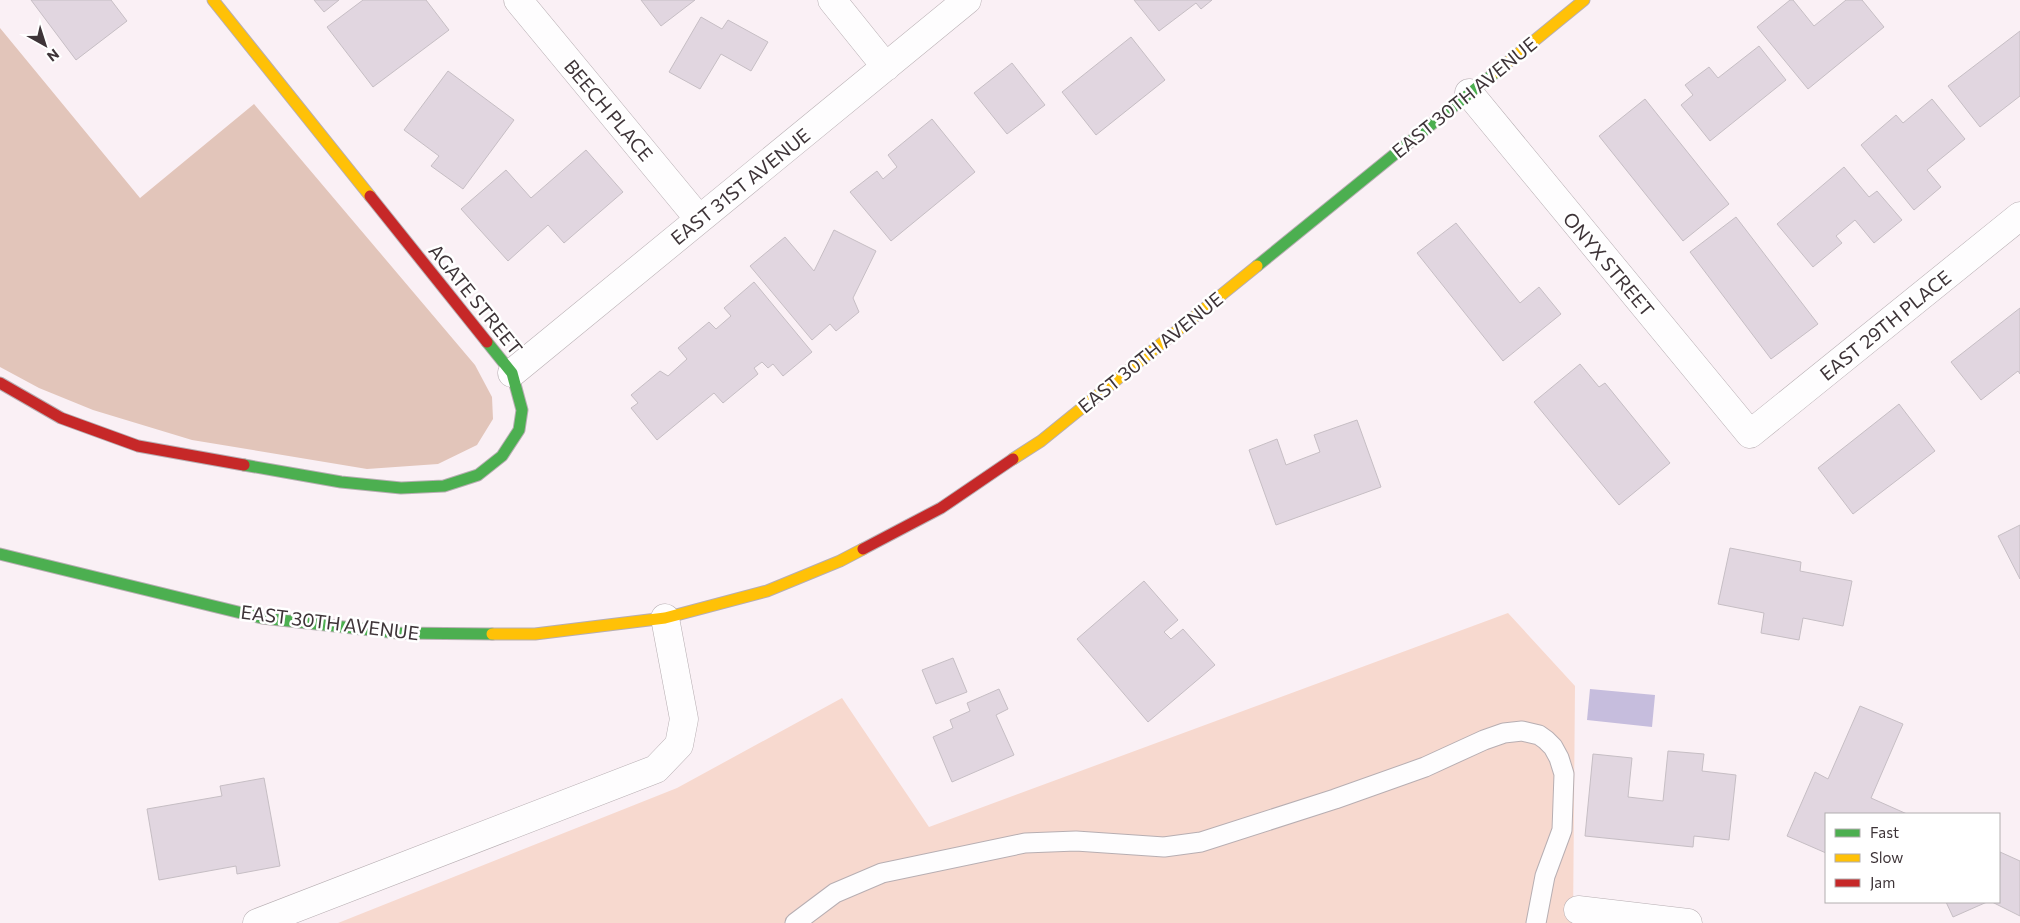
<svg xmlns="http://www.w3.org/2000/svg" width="2020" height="923" font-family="Commissioner,sans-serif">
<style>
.green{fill:#f7d9cf}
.forest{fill:#e2c5ba}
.water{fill:#c6bddd}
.building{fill:#e1d6e0;stroke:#c6bec4}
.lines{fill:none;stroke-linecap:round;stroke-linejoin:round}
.lane-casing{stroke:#b7aeb2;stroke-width:21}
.street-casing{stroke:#b7aeb2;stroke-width:29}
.fast-casing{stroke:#b7aeb2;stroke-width:13}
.slow-casing{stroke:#b7aeb2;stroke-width:13}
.jam-casing{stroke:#b7aeb2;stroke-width:13}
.lane{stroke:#fefdfe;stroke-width:19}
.street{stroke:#fefdfe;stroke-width:28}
.fast{stroke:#4caf50;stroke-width:11}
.slow{stroke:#ffc107;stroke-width:11}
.jam{stroke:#c62828;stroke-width:11}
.labels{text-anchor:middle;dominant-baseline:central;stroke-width:5;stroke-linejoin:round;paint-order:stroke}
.street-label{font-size:19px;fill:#3e3438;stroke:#fff}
</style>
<rect width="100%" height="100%" fill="#faf0f5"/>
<!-- green -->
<path class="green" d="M1508 613 1575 686 1573 923H338L677 788 842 698 929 827Z"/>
<!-- forest -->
<path class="forest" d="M0 28 140 198 254 104 475 365 492 397 493 419 477 445 438 464 367 469 192 440 93 410 39 388 0 367Z"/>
<!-- water -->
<path class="water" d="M1590 689 1655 695 1652 727 1587 720Z"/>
<!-- building -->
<path class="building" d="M31 0H111L127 21 76 60Z
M314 0H339L324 12Z
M363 0H426L449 30 373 87 327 27Z
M641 0H695L661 26Z
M1134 0H1212L1201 9 1196 3 1159 31Z
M1790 0H1793L1814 26 1846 0H1862L1884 27 1808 89 1757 27Z
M701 17 722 29 728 20 768 42 751 71 721 54 700 89 669 72Z
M2020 31V96L1980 127 1948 86Z
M1131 37 1165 80 1096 135 1062 92Z
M1759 46 1786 80 1710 141 1681 105 1693 95 1685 85 1709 67 1718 78Z
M1012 63 1045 105 1007 134 974 93Z
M448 71 514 120 463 189 431 166 439 156 404 130Z
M1645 99 1729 204 1683 241 1599 136Z
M1932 99 1965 139 1927 170 1941 187 1914 210 1861 145 1896 115 1903 123Z
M932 119 975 172 891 241 850 192 877 171 883 179 897 167 888 155Z
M586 150 623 192 564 243 548 225 508 261 461 209 506 170 531 198Z
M1844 167 1869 197 1877 191 1902 220 1874 243 1855 220 1836 236 1842 243 1813 267 1777 224Z
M1736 217 1818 324 1771 359 1690 252Z
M1456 223 1520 303 1539 287 1561 314 1503 361 1417 253Z
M834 230 876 251 853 298 859 312 836 331 830 324 812 340 750 266 785 237 814 271Z
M754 282 812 352 783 376 773 364 768 368 762 362 754 368 758 374 723 403 714 393 657 440 631 408 638 403 631 395 660 371 668 376 687 359 678 348 709 322 716 329 731 316 724 308Z
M2020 308V374L2018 371 1981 400 1951 362Z
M1580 364 1599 387 1605 383 1670 463 1619 505 1534 402Z
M1899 404 1935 451 1853 514 1818 468Z
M1357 420 1381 487 1276 525 1249 450 1277 439 1286 465 1320 452 1314 435Z
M2020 525V579L1998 536Z
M1730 548 1801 562 1800 571 1852 581 1843 626 1803 618 1799 640 1761 633 1764 613 1718 604Z
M1144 581 1178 620 1164 632 1171 639 1183 629 1215 665 1148 722 1077 639Z
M953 658 967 692 936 704 922 670Z
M999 689 1008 709 996 715 1014 755 952 782 933 737 953 728 950 720 970 711 967 703Z
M1860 706 1903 724 1871 798 1907 814H1826V853L1787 836 1815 772 1828 779Z
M1668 751 1704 754 1702 771 1736 775 1729 840 1694 836 1693 847 1585 836 1593 754 1632 758 1628 797 1663 801Z
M264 778 280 866 237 874 236 866 159 880 147 809 222 796 220 786Z
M2000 852 2020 861V916L1992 902H1999Z
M1946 902H1987L1953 917Z"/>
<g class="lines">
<!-- lane casing -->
<g class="lane-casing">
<path id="lane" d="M795 923 835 893 882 873 1025 843 1076 841 1164 847 1201 842 1335 799 1425 767 1484 740 1504 733 1522 731 1539 735 1546 740 1553 747 1559 758 1564 774 1562 830 1545 876 1536 923"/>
</g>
<!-- street casing -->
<g class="street-casing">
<path id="street" d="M518 0 699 219
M832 0 886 67
M1469 93 1750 434 2020 216
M512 373 967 0
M1578 910 1688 923
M257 923 656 769 679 745 684 719 665 618"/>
</g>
<!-- fast casing -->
<g class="fast-casing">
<path id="fast" d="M1257 266 1496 72
M244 465 341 482 401 488 444 486 478 475 502 456 519 430 522 410 512 373 487 342
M0 554 262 618 398 633 492 634"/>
</g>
<!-- slow casing -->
<g class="slow-casing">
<path id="slow" d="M213 0 370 196
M1496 72 1584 0
M1013 459 1041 441 1257 266
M492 634H535L665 618 767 591 840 561 863 549"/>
</g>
<!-- jam casing -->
<g class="jam-casing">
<path id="jam" d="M370 196 487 342
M0 383 61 418 138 446 244 465
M863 549 941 508 1013 459"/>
</g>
<!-- lane -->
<use href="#lane" class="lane"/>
<!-- street -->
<use href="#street" class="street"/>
<!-- fast -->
<use href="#fast" class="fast"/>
<!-- slow -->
<use href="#slow" class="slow"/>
<!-- jam -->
<use href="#jam" class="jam"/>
</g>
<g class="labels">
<!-- street labels -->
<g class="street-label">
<text transform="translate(1464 97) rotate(-39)">EAST 30TH AVENUE</text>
<text transform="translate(609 110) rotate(50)">BEECH PLACE</text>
<text transform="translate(740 186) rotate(-39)">EAST 31ST AVENUE</text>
<text transform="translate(1609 264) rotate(50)">ONYX STREET</text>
<text transform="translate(476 299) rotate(51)">AGATE STREET</text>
<text transform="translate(1885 325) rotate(-39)">EAST 29TH PLACE</text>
<text transform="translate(1150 352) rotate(-39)">EAST 30TH AVENUE</text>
<text transform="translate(330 622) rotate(7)">EAST 30TH AVENUE</text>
</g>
</g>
<!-- legend -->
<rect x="1825" y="813" width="175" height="90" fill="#ffffff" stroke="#b2aeaf"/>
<rect x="1835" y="829" width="25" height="8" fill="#4caf50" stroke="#b2aeaf"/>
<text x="1870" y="838" font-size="15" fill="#3e3438">Fast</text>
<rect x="1835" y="854" width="25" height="8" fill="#ffc107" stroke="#b2aeaf"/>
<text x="1870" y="863" font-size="15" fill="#3e3438">Slow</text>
<rect x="1835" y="879" width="25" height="8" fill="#c62828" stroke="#b2aeaf"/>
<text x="1870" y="888" font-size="15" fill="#3e3438">Jam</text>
<!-- north arrow -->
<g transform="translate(45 45) rotate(141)" stroke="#ffffff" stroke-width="4" paint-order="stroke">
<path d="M0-4L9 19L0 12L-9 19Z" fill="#3e3438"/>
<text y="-8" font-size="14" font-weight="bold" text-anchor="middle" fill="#3e3438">N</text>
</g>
</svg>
